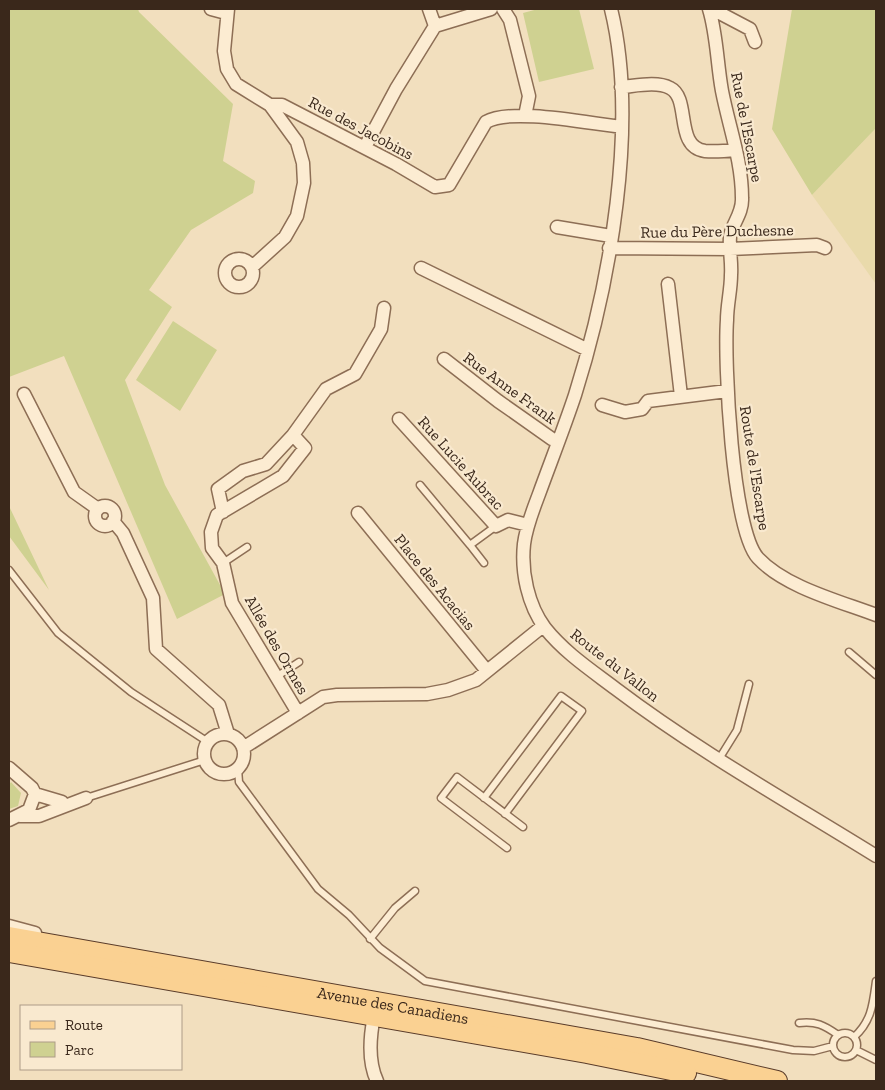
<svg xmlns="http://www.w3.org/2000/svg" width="885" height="1090" font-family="'Zilla Slab',serif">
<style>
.farmland{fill:#e9daab}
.green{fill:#cfd191}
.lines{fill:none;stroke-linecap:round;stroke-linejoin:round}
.lane-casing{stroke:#8d6e55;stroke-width:9}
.street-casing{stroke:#8d6e55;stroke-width:15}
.primary-casing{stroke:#5a3c2a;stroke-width:22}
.lane{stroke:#fcecd2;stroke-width:6}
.street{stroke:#fcecd2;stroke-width:12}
.primary{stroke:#fad192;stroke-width:20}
.labels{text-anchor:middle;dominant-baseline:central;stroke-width:4.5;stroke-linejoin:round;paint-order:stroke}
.street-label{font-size:16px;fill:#3a281b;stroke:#f9e9cf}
</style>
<rect width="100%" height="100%" fill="#f2dfbe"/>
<!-- farmland -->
<path class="farmland" d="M876 128V284L812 195Z"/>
<!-- green -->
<path class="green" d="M9 9H138L139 12 233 104 223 161 255 181 253 193 191 230 149 290 172 307 125 380 165 485 225 594 177 619 64 356 9 377Z
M538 9H579L594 69 539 82 523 13Z
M792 9H876V128L812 195 772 129Z
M173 321 217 350 180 411 136 380Z
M9 506 49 590 9 536Z
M11 782 21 793 18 806 9 809V785Z"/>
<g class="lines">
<!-- lane casing -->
<g class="lane-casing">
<path id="lane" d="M420 485 470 545
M223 563 247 547
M484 563 470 545 496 526
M9 570 58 633 131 692 208 742
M849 652 876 675
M276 677 299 662
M719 759 737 730 749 684
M238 769 239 782 318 889 349 915 380 948 425 981 793 1050 814 1051 833 1046
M86 798 205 760
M484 798 561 696 582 711 505 814
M507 848 441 798 457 777 523 827
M370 939 395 908 415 891
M799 1023C816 1021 824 1025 838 1035
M833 1045a12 12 0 1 1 24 0a12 12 0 1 1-24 0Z
M854 1037C872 1021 873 1003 876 981
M856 1050 876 1060"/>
</g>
<!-- street casing -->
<g class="street-casing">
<path id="street" d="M211 9 226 13
M228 9 224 51 227 69 236 84 270 105 297 142 303 163 304 183 297 216 285 237 252 267
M429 9 435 26 491 9
M503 9 510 20 529 96 525 116
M611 9C639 123 610 284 575 395 564 428 551 461 539 494 533 510 526 527 524 544 521 572 528 605 545 628 565 653 591 670 616 689 698 751 789 802 876 856
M709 9C717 35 717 64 722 91 729 127 742 161 742 198 743 214 731 225 730 237 729 250 732 262 731 275 731 290 727 305 727 320 724 362 732 530 758 558 785 587 839 601 876 615
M712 9 750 29 755 42
M621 87C635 86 657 81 670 88 691 98 674 147 705 151 715 152 726 151 736 150
M270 105H282L396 164 435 187 449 185 486 122C511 107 591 124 622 127
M365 147 396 89 435 26
M557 227 611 236
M609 248 730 249 817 245 825 248
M225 273a14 14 0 1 1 28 0a14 14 0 1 1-28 0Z
M421 268 588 350
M668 284 681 396
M444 359 498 401 552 439 558 441
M24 394 74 492 98 509
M602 405 625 412 642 409 648 401 727 391
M399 419 496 526 508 520 528 525
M95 516a10 10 0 1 1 20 0a10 10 0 1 1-20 0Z
M223 512 218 489 243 471 266 464 293 435
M358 513 487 671
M113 521 123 533 153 598 156 649 219 705 228 734
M298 713 232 603 223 563 212 548 211 532 217 515 283 476 305 448 293 435 326 389 355 374 381 329 384 308
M204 754a20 20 0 1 1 40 0a20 20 0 1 1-40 0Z
M243 748 323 697 337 695 427 694 448 690 476 680 543 626
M9 768 32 788 35 794
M35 794 62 802 64 805
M20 816H39L86 798
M9 820 29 810 35 794
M9 926 35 933
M374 1016C370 1036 368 1062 377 1081"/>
</g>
<!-- primary casing -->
<g class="primary-casing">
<g id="primary">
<path id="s1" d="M9 937 637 1048 777 1081"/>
<path d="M9 952 587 1053 686 1073"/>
</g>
</g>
<!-- lane -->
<use href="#lane" class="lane"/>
<!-- street -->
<use href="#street" class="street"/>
<!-- primary -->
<use href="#primary" class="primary"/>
</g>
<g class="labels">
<!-- street labels -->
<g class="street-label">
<text transform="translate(747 127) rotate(79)">Rue de l'Escarpe</text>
<text transform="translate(361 128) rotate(28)">Rue des Jacobins</text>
<text transform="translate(717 231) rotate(-1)">Rue du Père Duchesne</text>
<text transform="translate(510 388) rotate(36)">Rue Anne Frank</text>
<text transform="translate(461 463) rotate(48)">Rue Lucie Aubrac</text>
<text transform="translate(755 468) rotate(81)">Route de l'Escarpe</text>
<text transform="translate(435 582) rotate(51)">Place des Acacias</text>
<text transform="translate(277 645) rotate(60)">Allée des Ormes</text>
<text transform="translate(615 665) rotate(38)">Route du Vallon</text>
<text stroke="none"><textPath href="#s1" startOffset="390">Avenue des Canadiens</textPath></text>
</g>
</g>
<!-- border -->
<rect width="885" height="1090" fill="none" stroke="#3a281b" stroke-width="20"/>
<!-- legend -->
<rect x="20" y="1005" width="162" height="65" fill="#f9e9cf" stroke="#ad9c87"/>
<rect x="30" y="1021" width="25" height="8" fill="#fad192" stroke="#ad9c87"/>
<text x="65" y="1030" font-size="15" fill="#3a281b">Route</text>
<rect x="30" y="1042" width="25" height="15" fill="#cfd191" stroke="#ad9c87"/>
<text x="65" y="1055" font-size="15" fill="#3a281b">Parc</text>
</svg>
